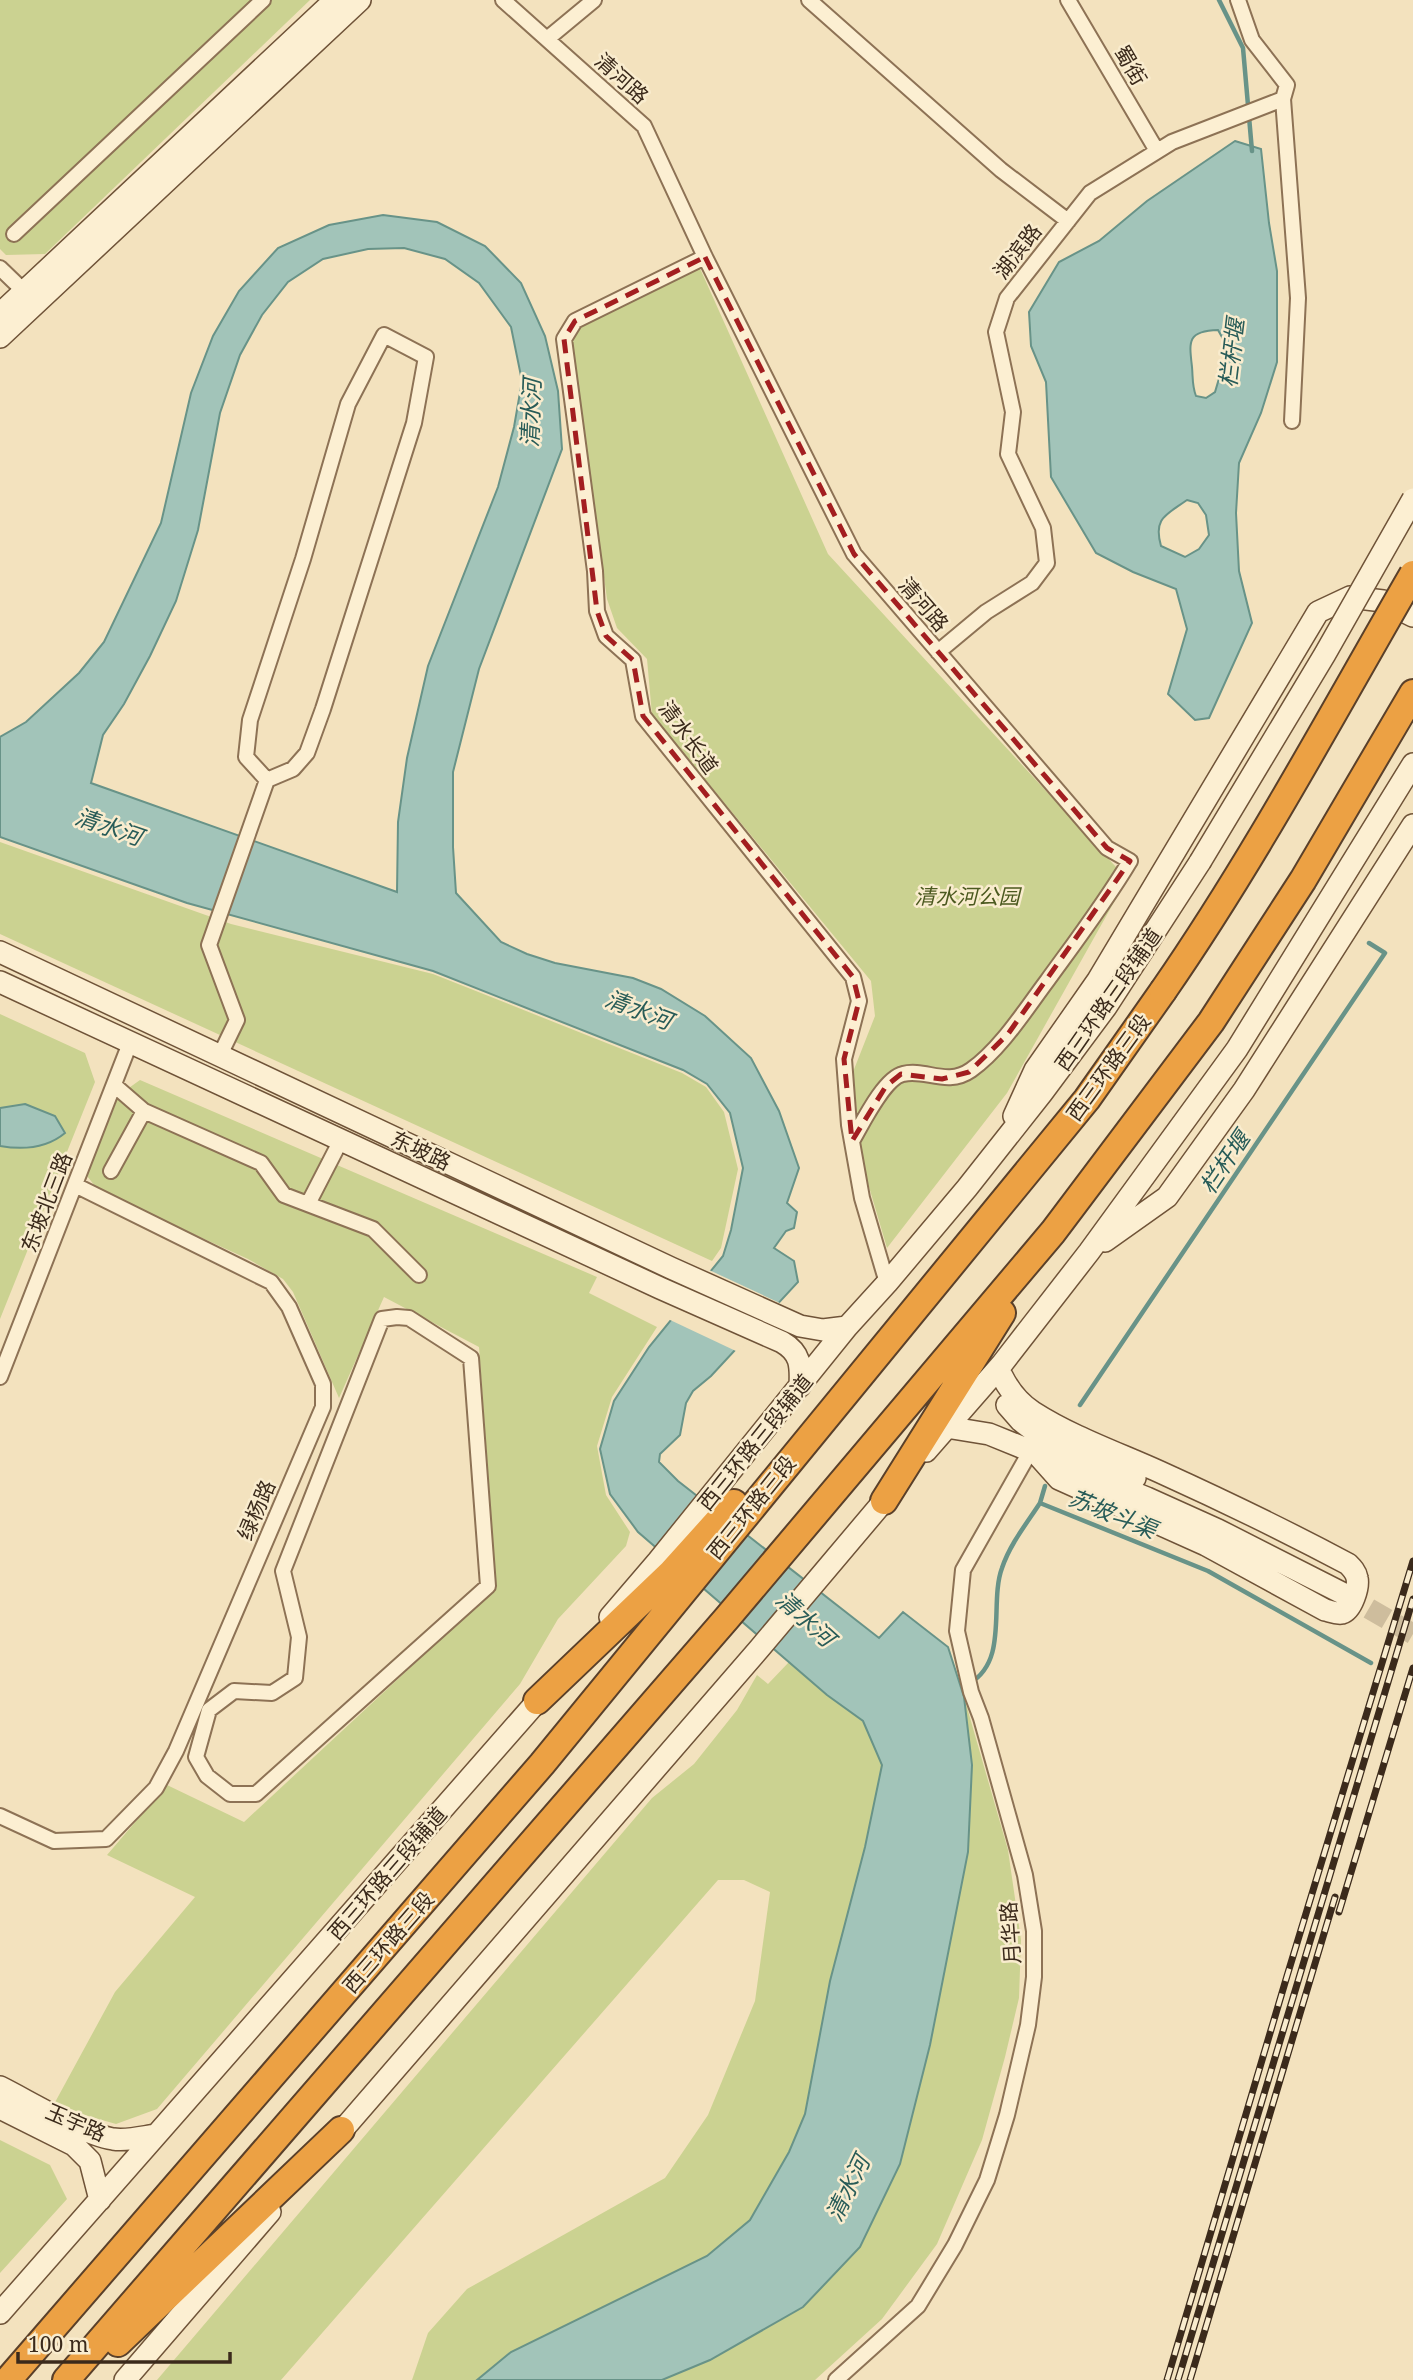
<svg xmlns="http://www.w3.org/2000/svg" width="1413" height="2380" font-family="'Noto Serif','Noto Sans SC',serif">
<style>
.green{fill:#cbd291}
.water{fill:#a2c4b9;stroke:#689388;stroke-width:2;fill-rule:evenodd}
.pier{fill:#f3e2be}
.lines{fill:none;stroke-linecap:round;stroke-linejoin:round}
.stream{stroke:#689388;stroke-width:4.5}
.secondary-tunnel{stroke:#cebd9d;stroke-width:21;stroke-dasharray:21 10;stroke-linecap:butt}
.street-casing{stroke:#8d7255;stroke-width:18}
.secondary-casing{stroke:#6f5338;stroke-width:24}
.highway-casing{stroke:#5a402a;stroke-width:30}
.street{stroke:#fcefd2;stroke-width:14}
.secondary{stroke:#fcefd2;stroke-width:21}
.highway{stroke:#eca144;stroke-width:26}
.rail-casing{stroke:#3b2a1b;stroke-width:7}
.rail{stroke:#f9ecce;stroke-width:4.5;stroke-dasharray:13;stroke-linecap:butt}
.secondary-bridge-casing{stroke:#6f5338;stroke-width:24;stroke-linecap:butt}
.highway-bridge-casing{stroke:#5a402a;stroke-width:30;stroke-linecap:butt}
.secondary-bridge{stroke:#fcefd2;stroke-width:21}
.highway-bridge{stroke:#eca144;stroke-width:26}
.marked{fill:none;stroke:#a31e20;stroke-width:5;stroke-dasharray:14 9;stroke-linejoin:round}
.labels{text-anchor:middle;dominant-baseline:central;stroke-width:5;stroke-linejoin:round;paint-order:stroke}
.street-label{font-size:21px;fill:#3b2a1b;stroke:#f9ecce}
.park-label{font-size:21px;font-style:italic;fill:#4b591f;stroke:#f9ecce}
.water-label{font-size:23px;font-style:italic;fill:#285c58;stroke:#f9ecce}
</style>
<rect width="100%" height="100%" fill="#f3e2be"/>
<!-- green -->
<path class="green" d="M0 0H310L45 254 6 255 0 249Z
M698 264 828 554 1127 879 1007 1093 887 1248 862 1163 853 1072 875 1016 871 981 652 715 647 659 617 628 607 599 572 344 580 325Z
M0 842 231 924 433 974 682 1073 706 1087 724 1112 738 1169 721 1248 712 1261 0 934Z
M0 1014 85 1053 95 1082 0 1319Z
M140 1080 597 1277 589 1293 657 1327 612 1397 597 1446 606 1495 630 1532 626 1546 558 1619 520 1684 157 2109 116 2124 53 2106 115 1992 195 1897 107 1855 167 1785 244 1822 496 1588 479 1347 384 1297 339 1398 293 1292 283 1279 248 1259 99 1191 87 1176 119 1095Z
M789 1662 827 1695 863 1721 882 1765 865 1847 830 1981 805 2114 789 2152 750 2220 707 2256 511 2352 477 2380H412L428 2333 467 2289 665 2178 708 2115 755 2001 770 1892 744 1880H718L281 2380H157L652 1798 694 1764 737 1710 757 1675 768 1684Z
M964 1697 1008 1850 1021 1940 1019 1998 1005 2057 982 2140 937 2244 882 2319 815 2380H662L710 2360 860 2247 900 2164 930 2045 968 1852 972 1765Z
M0 2140 50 2165 67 2199 0 2273Z"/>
<!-- water -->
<path class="water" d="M1235 141 1261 149 1269 223 1277 271V362L1261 413 1239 463 1236 513 1239 571 1252 623 1209 718 1195 720 1168 694 1187 629 1176 589 1133 572 1096 553 1051 477 1046 382 1031 346 1029 312 1059 262 1099 241 1147 201ZM1218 330 1228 348 1215 392 1206 398 1196 396C1192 386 1193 378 1192 367 1189 341 1187 331 1218 330ZM1187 500 1198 503 1206 515 1209 535 1199 549 1185 557 1161 546C1153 518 1166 515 1187 500Z
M383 215 437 222 485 246 521 283 545 336 558 391 562 449 479 669 453 772V847L456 893 501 942 527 954 555 963 633 978 661 989 705 1016 751 1058 779 1111 799 1168 787 1203 797 1212 794 1228 786 1231 774 1248 794 1261 798 1282 711 1376 693 1391 686 1403 680 1435 660 1454 659 1462 678 1481 879 1638 903 1612 948 1647 964 1697 972 1765 968 1852 930 2045 900 2164 860 2247 803 2307 710 2360 662 2380H477L511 2352 707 2256 750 2220 789 2152 805 2114 830 1981 865 1847 882 1765 863 1721 827 1695 638 1532 610 1494 600 1449 614 1401 649 1347 723 1256 731 1230 743 1168 730 1113 707 1084 683 1070 433 971 187 903 0 837V737L26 722 79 673 104 642 161 523 191 393 213 336 239 291 278 248 329 225ZM404 248 445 259 479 283 511 327 522 381 514 427 498 487 428 666 407 758 398 822 397 892 91 783 103 735 124 704 150 656 176 601 198 530 220 413 240 355 262 315 288 282 323 259 368 249Z
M25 1104 55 1116 65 1133C47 1148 23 1150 0 1146V1108Z"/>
<!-- pier -->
<path class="pier" d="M707 1269 782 1304 738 1352 668 1319Z"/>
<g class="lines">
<!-- stream -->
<path class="stream" d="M1219 0 1243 48 1252 151
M1080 1405 1385 953 1369 943
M1040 1503 1045 1486
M970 1683C1009 1660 989 1603 1002 1568 1010 1544 1027 1523 1040 1503L1208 1571 1371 1663"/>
<!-- secondary-tunnel -->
<path class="secondary-tunnel" d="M1342 1593 1413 1634"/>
<!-- street casing -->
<g class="street-casing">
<path id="street" d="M503 0 644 126 705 257 854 554 1107 848 1130 861C1105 903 1076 941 1047 981 1026 1009 1000 1050 971 1070 947 1087 925 1068 903 1074 884 1078 862 1124 852 1141
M809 0 1001 170 1068 221
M1068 0 1157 151
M547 39 594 0
M1283 99 1298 298 1292 421
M14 234 263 0
M705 257 575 321 564 339 595 571 597 611 606 636 633 660 643 716 853 977 859 1001 844 1059 849 1125 862 1198 887 1283
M0 268 29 296
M938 652 986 612 1032 583 1047 563 1043 528 1008 454 1013 412 996 332 1007 298 1090 193 1172 142 1283 99 1287 85 1252 40 1238 0
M220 1055 237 1020 209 945 267 780 293 769 307 753 323 709 414 423 426 357 384 335 348 404 303 559 250 720 246 757 267 780
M114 1085 144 1111 261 1163 284 1195 373 1229 419 1275
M111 1171 144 1111
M308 1204 341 1140
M397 1317 409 1318 471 1358 488 1586 256 1794H230L207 1776 196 1757 209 1710 234 1691 272 1693 295 1678 299 1637 283 1571 382 1319Z
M0 1377 130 1043
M0 1816 54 1841 106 1839 156 1788 176 1751 323 1407V1384L289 1307 271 1282 75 1185
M836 2380 918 2306 955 2245 987 2180 1007 2115 1028 2025 1034 1977V1931L1025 1875 981 1718 971 1692 957 1631 963 1570 1031 1450"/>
</g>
<!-- secondary casing -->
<g class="secondary-casing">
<path id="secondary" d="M0 314 335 0
M0 337 360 0
M0 952 671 1268 800 1326 823 1330 847 1327
M0 982 660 1288 782 1342C801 1353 801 1366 800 1386
M1014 1116 1035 1070 1098 980 1318 612 1350 597 1383 601 1413 616
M1105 1241 1167 1197 1244 1090 1413 825
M1002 1376C1010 1392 1019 1403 1033 1412 1072 1437 1118 1453 1160 1472 1224 1501 1286 1531 1348 1564 1352 1568 1356 1572 1357 1578 1359 1587 1352 1610 1342 1613 1336 1614 1330 1611 1325 1610L1206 1545 1059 1479 1034 1451
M1007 1405 1021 1421 1042 1437 1135 1478
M946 1427 989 1434 1147 1498 1218 1530 1342 1593
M926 1451 1002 1364 1089 1252 1237 1049 1413 764
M610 1617 658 1561 847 1327 887 1283 967 1188 1042 1093 1106 1007 1200 862
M0 2087C30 2102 82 2134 113 2139 128 2141 142 2137 156 2135
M0 2108 74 2145 90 2161 100 2200
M333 2141 759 1649 894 1489
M0 2313 548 1689
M125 2380 270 2212"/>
</g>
<!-- highway casing -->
<g class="highway-casing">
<path id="highway" d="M884 1501 1002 1313
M537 1701 671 1573 734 1503
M118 2343 341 2130
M8 2380 542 1764 1087 1099 1163 991
M66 2380 727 1618 1053 1232 1211 1022 1303 880 1413 693"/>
</g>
<!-- street -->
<use href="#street" class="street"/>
<!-- secondary -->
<use href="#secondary" class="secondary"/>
<!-- highway -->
<use href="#highway" class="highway"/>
<!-- rail casing -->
<g class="rail-casing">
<path id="rail" d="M1339 1912 1413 1668
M1167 2380 1287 1976 1413 1561
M1178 2380 1413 1599
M1190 2380 1335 1897"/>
</g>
<!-- rail -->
<use href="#rail" class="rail"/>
<!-- secondary-bridge casing -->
<g class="secondary-bridge-casing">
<path id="secondary-bridge" d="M1200 862 1325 654 1413 499"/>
</g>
<!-- highway-bridge casing -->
<g class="highway-bridge-casing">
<path id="highway-bridge" d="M1163 991C1255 858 1332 714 1413 574"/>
</g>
<!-- secondary-bridge -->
<use href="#secondary-bridge" class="secondary-bridge"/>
<!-- highway-bridge -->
<use href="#highway-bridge" class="highway-bridge"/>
</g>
<!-- marked area -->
<path class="marked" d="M705 257 854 554 1107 848 1130 861 1008 1034 969 1072 942 1079 901 1074 886 1086 852 1141 844 1059 859 1001 853 977 643 716 633 660 606 636 597 611 564 339 575 321Z"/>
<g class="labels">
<!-- street labels -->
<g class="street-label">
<text transform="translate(1131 65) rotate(60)">蜀街</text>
<text transform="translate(622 78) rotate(42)">清河路</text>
<text transform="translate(1017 251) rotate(-52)">湖滨路</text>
<text transform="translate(924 604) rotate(49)">清河路</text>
<text transform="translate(689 737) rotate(54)">清水长道</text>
<text transform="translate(1108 999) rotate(-55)">西三环路三段辅道</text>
<text transform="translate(1108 1067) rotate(-54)">西三环路三段</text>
<text transform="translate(421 1150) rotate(25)">东坡路</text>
<text transform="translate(46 1202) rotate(-69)">东坡北三路</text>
<text transform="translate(755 1442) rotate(-51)">西三环路三段辅道</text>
<text transform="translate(751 1507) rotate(-51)">西三环路三段</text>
<text transform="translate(256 1510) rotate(-67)">绿杨路</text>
<text transform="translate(387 1873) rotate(-49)">西三环路三段辅道</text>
<text transform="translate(1010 1933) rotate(-94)">月华路</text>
<text transform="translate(388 1942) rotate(-49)">西三环路三段</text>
<text transform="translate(76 2122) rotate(23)">玉宇路</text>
</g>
<!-- park labels -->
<g class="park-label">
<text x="967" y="896">清水河公园</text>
</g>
<!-- water labels -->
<g class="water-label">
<text transform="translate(1231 353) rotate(-83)">栏杆堰</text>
<text transform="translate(530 413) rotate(-88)">清水河</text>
<text transform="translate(109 826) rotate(19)">清水河</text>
<text transform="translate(639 1009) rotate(21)">清水河</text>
<text transform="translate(1224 1162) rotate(-56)">栏杆堰</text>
<text transform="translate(1113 1513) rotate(22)">苏坡斗渠</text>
<text transform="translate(806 1618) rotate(42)">清水河</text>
<text transform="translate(847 2188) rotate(-64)">清水河</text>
</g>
</g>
<!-- scale -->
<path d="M18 2352v10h212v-10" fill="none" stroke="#3b2a1b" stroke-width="3.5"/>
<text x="28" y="2352" font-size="21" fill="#3b2a1b" stroke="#f9ecce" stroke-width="5" paint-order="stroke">100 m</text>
</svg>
